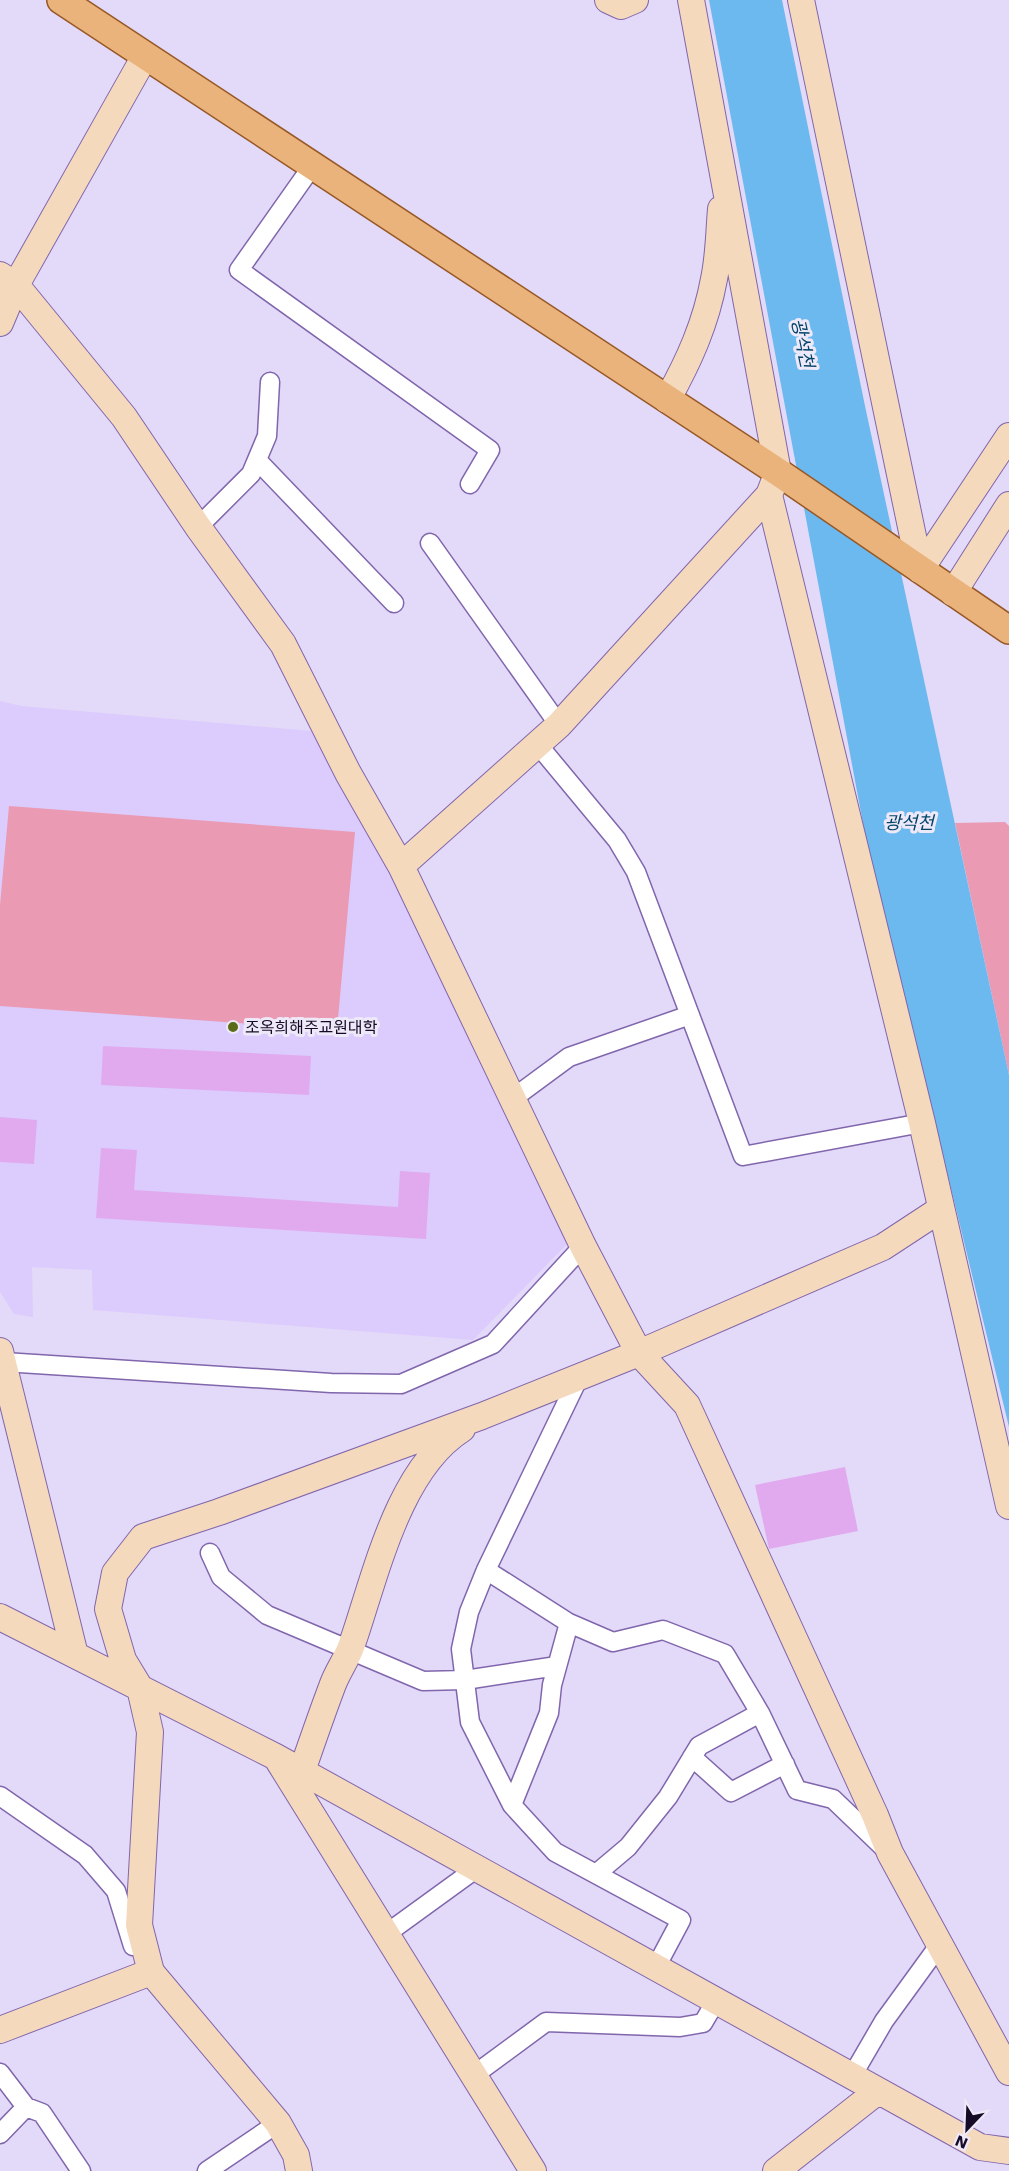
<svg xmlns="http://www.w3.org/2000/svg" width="1009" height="2171" font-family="'Work Sans','Noto Sans KR',sans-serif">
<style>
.built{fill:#dccbfd}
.green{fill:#ea9bb3}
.water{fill:#6bb9ef}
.building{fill:#e1aaee}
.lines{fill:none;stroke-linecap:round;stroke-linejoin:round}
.street-casing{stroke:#8066ac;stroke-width:21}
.secondary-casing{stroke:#8066ac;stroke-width:28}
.primary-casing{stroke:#975825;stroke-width:30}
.street{stroke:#fff;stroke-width:18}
.secondary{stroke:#f4d9bd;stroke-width:26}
.primary{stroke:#eab37c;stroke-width:27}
.poi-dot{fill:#5b6b17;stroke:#eee9f9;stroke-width:2}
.labels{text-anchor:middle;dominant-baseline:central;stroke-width:6;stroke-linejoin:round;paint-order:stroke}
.poi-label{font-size:16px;fill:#160b26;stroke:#eee9f9;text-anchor:start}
.water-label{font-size:18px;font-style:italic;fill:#024467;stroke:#eee9f9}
</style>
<rect width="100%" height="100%" fill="#e3d9f8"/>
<!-- built -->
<path class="built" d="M0 701 21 706 311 731 425 935 508 1120 568 1243 473 1340 93 1310 92 1270 32 1267 33 1317 14 1314 0 1292Z"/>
<!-- green -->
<path class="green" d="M9 806 355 832 337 1030 0 1006V905Z
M1005 822 1009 826V1075L955 823Z"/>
<!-- water -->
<path class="water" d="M709 0H782L865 406 1009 1075V1427L865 834Z"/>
<!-- building -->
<path class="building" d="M103 1046 311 1056 309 1095 101 1085Z
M0 1117 37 1120 34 1164 0 1162Z
M101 1148 137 1150 134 1190 398 1207 400 1171 430 1173 426 1239 96 1218Z
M845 1467 858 1531 769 1549 755 1485Z"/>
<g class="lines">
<!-- street casing -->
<g class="street-casing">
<path id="street" d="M313 165 239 270 490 450 470 484
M257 460 394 603
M198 527 251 474 267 436 270 382
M430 543 559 725
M539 746 617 840 636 872 743 1156 922 1123
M512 1099 569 1057 690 1015
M4 1362 331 1383 401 1384 493 1344 583 1246
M579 1377 486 1570 469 1612 461 1649 470 1722 512 1805 555 1852 681 1920 656 1967
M210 1553 221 1577 267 1615 423 1681 465 1680 557 1666
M486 1570 569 1623 613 1642 663 1630 725 1654 760 1713 797 1790 833 1799 884 1848
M692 1757 731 1792 785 1764
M0 1796 85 1855 116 1891 133 1946
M512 1805 549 1713 552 1685 569 1623
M596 1874 628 1847 668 1797 699 1746 760 1713
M386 1934 477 1868
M0 2073 26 2107 42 2113 81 2171
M474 2075 546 2022 680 2027 703 2023 716 2001
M852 2076 884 2021 940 1944
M0 2134 26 2107
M207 2171 278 2123"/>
</g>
<!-- secondary casing -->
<g class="secondary-casing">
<path id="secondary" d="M608 0 621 6 635 0
M691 0 778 472 769 495 922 1123 1009 1506
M801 0 920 570
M0 275 16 285 124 417 198 527 283 644 348 773 401 866 583 1246 639 1353 687 1405 875 1815 890 1853 1009 2072
M0 323 16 285 145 56
M667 400C689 361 706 323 714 279 719 256 719 232 721 209
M920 570 1009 436
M953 593 1009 505
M401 866 559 725 769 495
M0 1351 75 1655
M0 1617 276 1757 980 2147 1009 2151
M278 1760 533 2171
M302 1771C312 1742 322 1713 333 1684 338 1671 346 1660 351 1647 375 1579 397 1470 462 1429
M0 2030 151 1972
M299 2171 296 2155 278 2123 151 1972 139 1925 150 1732 140 1688 123 1660 108 1609 115 1573 143 1537 219 1512 482 1416 639 1353 883 1247 941 1209
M776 2171 878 2091"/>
</g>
<!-- primary casing -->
<g class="primary-casing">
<path id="primary" d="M61 0 778 472 1009 630"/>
</g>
<!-- street -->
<use href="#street" class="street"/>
<!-- secondary -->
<use href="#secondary" class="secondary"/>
<!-- primary -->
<use href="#primary" class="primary"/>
</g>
<!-- markers -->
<circle class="poi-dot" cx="233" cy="1027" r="6"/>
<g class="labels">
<!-- poi labels -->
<g class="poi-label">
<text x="245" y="1027">조옥희해주교원대학</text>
</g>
<!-- water labels -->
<g class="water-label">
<text transform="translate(803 343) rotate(78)">광석천</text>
<text x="909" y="822">광석천</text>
</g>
</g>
<!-- north arrow -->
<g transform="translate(967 2129) rotate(203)" stroke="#eee9f9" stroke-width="4.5" paint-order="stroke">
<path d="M0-4.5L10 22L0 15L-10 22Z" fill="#160b26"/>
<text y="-9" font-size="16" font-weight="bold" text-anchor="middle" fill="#160b26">N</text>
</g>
</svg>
